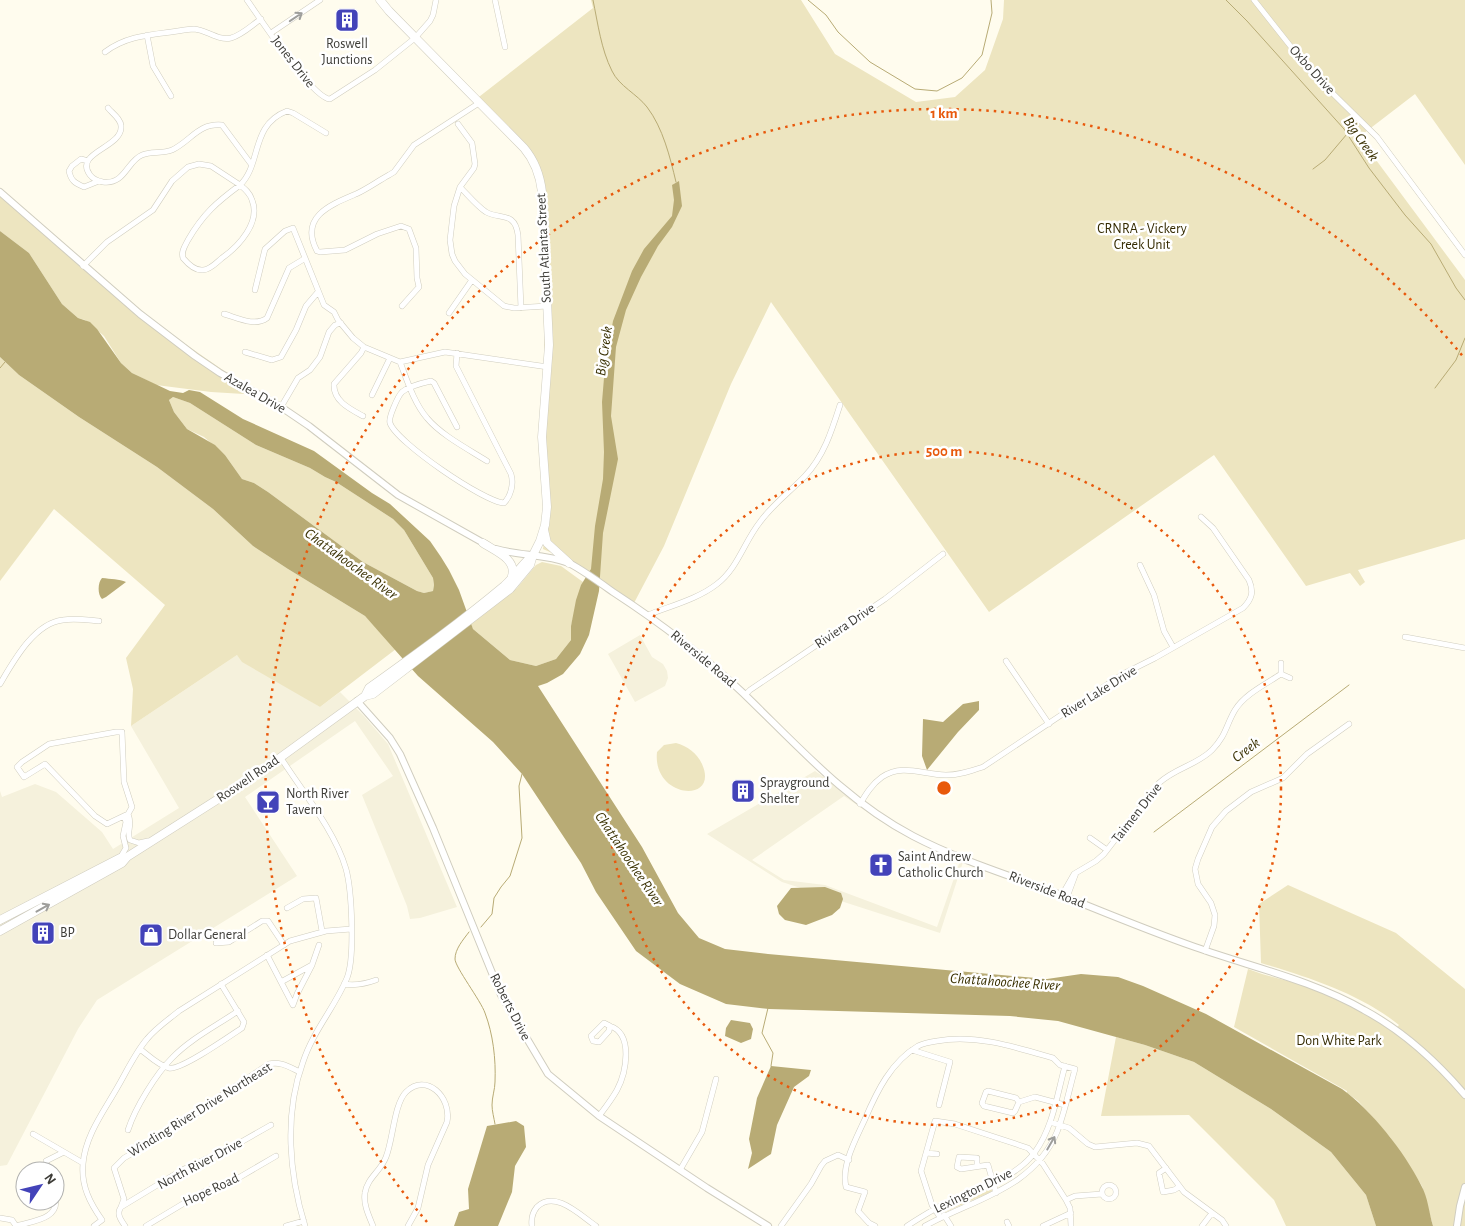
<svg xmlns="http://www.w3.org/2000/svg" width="1465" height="1226" font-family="'Alegreya Sans',sans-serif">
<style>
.built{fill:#f5f1dc;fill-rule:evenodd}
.green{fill:#ede5c0}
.water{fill:#b8ab75;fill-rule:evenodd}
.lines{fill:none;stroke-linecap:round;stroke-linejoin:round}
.stream{stroke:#b8ab75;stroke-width:1}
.minor-casing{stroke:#d0cdbf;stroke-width:6}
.tertiary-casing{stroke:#d0cdbf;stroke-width:8}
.primary-casing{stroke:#d0cdbf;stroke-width:9}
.minor{stroke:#fff;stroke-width:5}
.tertiary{stroke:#fff;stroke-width:6}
.primary{stroke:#fff;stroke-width:8}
.oneway{stroke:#9e9e9b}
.ring{fill:none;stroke:#e8590c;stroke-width:2.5;stroke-dasharray:2.5 5}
.labels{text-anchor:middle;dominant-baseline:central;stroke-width:5;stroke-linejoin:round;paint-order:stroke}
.poi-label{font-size:14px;fill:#3d3c37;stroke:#fff;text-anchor:start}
.street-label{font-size:14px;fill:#3d3c37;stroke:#fff}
.park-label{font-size:14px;fill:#342a00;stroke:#fff}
.water-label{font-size:15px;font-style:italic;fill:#3b3204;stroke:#fff}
.centre{fill:#e8590c;stroke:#fff;stroke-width:2.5}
.ring-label{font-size:15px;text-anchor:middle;font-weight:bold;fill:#e8590c;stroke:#fff;stroke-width:5;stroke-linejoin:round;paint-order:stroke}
</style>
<rect width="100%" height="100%" fill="#fffcee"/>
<!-- built -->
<path class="built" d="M640 635 652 657 663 664 667 671 668 678 665 686 635 702 608 654Z
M237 655 320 707 340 692 364 716 388 744 457 907 420 918 410 919 407 906 362 795 393 776 355 721 245 797 297 876 97 1000 78 1029 7 1165 0 1166V791L2 797 35 784 56 792 102 832 113 849 179 808 131 726Z
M815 771 886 820 964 859 940 933 782 882 707 834ZM844 796 880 821 960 861 937 927 825 885 784 880 752 860Z"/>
<!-- green -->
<path class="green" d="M591 0H801L835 54 916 102 955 97 985 70 1003 19 1004 0H1465V165L1415 94 1359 137 1465 280V539L1358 570 1365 582 1360 586 1350 573 1306 586 1214 455 989 612 771 302 731 384 664 546 634 603 575 563 543 549 546 528 543 205 541 177 528 155 475 100 593 8Z
M0 189 152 321 259 395 211 392 156 385 132 373 121 363 104 336 85 320 78 318 62 304 29 253 0 231Z
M0 357 19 375 79 417 157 467 213 509 253 546 288 569 365 616 396 649 320 707 242 662 237 655 131 726 133 689 126 658 165 605 54 509 0 581Z
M173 397 190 403 256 445 310 468 325 477 336 482 393 519 404 530 433 578 434 585 433 591 424 593 417 591 363 562 268 492 254 483 242 479 225 455 204 437 187 429 174 412 169 400Z
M542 562 561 566 583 582 571 626V640L556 659 536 666 510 660 473 629 471 624 517 588 536 565Z
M676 743C687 746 697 753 702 764 720 804 652 799 657 752L664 745Z
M1288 885 1396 933 1465 989V1226H1433L1422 1186 1390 1137 1358 1101 1347 1093V1091L1234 1027 1248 969 1262 974 1322 990 1395 1029 1399 1025C1361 994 1308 977 1261 963L1259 904Z
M1116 1037 1145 1045 1194 1062 1271 1109 1331 1152 1366 1195 1376 1226H1286L1274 1200 1189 1115 1101 1116Z
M991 1187 993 1189 991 1192 943 1213 941 1212V1209L943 1207Z"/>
<!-- water -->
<path class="water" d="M679 181 682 206 672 227 658 246 641 277 626 310 616 347 611 416 618 459 603 533 599 591 589 635 580 654 563 674 547 683 538 686 642 847 678 913 699 938 725 949 768 954 1047 979 1081 974 1118 977 1143 986 1206 1014 1342 1089C1372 1111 1404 1151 1421 1185 1428 1197 1429 1213 1433 1226H1376L1366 1195 1331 1152 1271 1109 1194 1062 1145 1045 1058 1021 1010 1016 769 1009 726 1004 680 984 636 951 596 892 581 863 522 774 493 742 418 676 365 616 288 569 253 546 213 509 157 467 79 417 19 375 0 357V231L29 253 62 304 78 318 90 322 97 329 121 363 132 373 170 391 183 393 189 390 200 392 243 419 314 451 372 493 390 504 430 541 441 557 449 570 459 590 473 629 510 660 536 666 556 659 571 640V626L576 600 581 585 591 569 595 526 603 479 604 452 602 402 605 366 613 321 632 271 644 249 672 216 674 200 672 185ZM173 397 190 403 256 445 310 468 325 477 336 482 393 519 404 530 433 578 434 585 433 591 424 593 417 591 363 562 268 492 254 483 242 479 225 455 215 445 187 429 174 412 169 400Z
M102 578C111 579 119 579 126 582L106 597 102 599C97 594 98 582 102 578Z
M979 701V710L958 732 927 770 922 756 923 719 943 722 963 704Z
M825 887 841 893 843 899 840 908 832 915 806 925 785 920 779 914 777 906 791 888Z
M731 1020 750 1023 753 1029 751 1039 741 1043 725 1036 726 1028Z
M771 1066 811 1070 809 1076 794 1087 777 1125 771 1154 748 1169 752 1153 749 1139 757 1098Z
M516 1121 524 1126 526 1147 515 1166 512 1192 498 1226H454L459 1212 469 1209 468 1189 487 1126Z"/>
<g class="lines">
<!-- stream -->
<path class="stream" d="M593 0C598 24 601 49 612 71 619 86 637 94 647 107 663 128 670 157 676 182
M808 0 826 15 838 32 870 62 915 89 937 91 962 78 982 55 992 13 991 0
M1226 0 1247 21 1344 129 1369 168 1405 215 1431 244 1456 288 1465 300
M1313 169 1325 160 1347 134
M0 368 5 362
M1435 388 1456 360 1465 338
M1154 832 1349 685
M481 927 492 914 494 898 501 887 510 876 522 838 519 786 522 774
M469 932C463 940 455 949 455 959 455 967 481 1001 485 1013 493 1034 496 1059 495 1082 495 1089 492 1097 492 1105 492 1111 494 1118 495 1124
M768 1008 762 1033 773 1053 771 1066"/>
<!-- minor casing -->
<g class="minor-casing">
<path id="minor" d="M247 0C260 18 312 98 330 99L375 70 415 38 430 21 433 15 436 0
M495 0 505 47
M1254 0 1311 72 1377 137 1465 255
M271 33 320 0
M147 35 153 66 171 96
M105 52C125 37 147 35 171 32 179 31 187 29 194 29 207 30 218 41 231 38 242 35 252 25 261 19
M108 108C112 113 121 119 121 126 123 148 73 152 90 175 93 179 98 181 103 182 125 185 127 161 142 155 151 151 162 154 172 150 191 141 198 123 222 125L251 164
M458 124 472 143 475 164 474 168 460 187 454 206 450 240 452 254 455 261 465 274 504 306 514 308 547 306
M88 161 81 159 72 166 69 171C71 181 75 183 84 187L99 181
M240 185C245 189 250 193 252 200 261 222 239 246 222 258 217 262 210 270 203 270 195 271 188 264 183 258 181 251 185 246 188 240 203 214 217 202 240 185Z
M460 187C468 195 477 206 486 212 500 220 515 211 518 235L521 308
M83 266 107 242 153 210 172 181 188 167 199 164 211 166 240 185C262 164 250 125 287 111L293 113 326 133
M255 290 265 249 285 231 293 228 324 305 334 312 338 320 353 338 364 347 400 362 445 352 548 367
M402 306 419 287 417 278 416 248 409 229 401 226 377 234 345 250 320 252 317 251C299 217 330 205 356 194 367 189 378 181 389 175L394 172 414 145 479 103
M449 313 472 280
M224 314C238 318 255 327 267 318L289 268 304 259
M245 352 272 360 281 357 296 330 306 306 318 292
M400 362C407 380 414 403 427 418 441 435 468 449 487 461
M372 395 390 358
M281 407 298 378 310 370 320 357 329 332 335 325 341 323
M363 416C350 409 333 401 334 384L361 353 364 347
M457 427 434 383 431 381C422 383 409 386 402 392 398 396 388 418 390 423 396 442 484 502 504 503 511 496 514 484 511 474L456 366 457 353
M1140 565 1154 595 1164 631 1173 647
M648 615C670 606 698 599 717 584 738 568 744 542 760 522 773 504 791 491 805 476 824 456 832 430 840 405
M1405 637 1465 648
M1006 661 1049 724
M1281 663V674L1290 678
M0 684C13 662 34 623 63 620 75 618 87 620 99 621
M745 695 750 690 885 599 943 554
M116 732H122L124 782 132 807 128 814 107 824 95 816 45 764 24 777 17 767 22 762 49 744Z
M281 758C302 791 335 831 346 869 352 891 355 958 347 978 335 1007 313 1031 303 1062 284 1114 289 1174 305 1226
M860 804C866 794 872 784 882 777 903 763 923 775 946 775 959 775 971 771 983 767L1123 674 1155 658 1243 608C1252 599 1254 592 1249 580L1213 528 1201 517
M128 814C133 826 126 831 130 840L139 843 148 841
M1090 838 1107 850
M120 858 126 848 123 836 126 822 124 816
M1062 895 1074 874 1096 861 1104 854 1159 783C1175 768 1197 765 1212 750 1226 736 1226 725 1235 710 1245 694 1266 684 1281 674
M1067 897 1076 873
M287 908 303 899 316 898 322 931
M216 943 229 942 262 921H268L284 945
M1205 951 1214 926 1215 915 1211 903 1198 884 1195 869 1198 859 1212 827 1226 811 1251 792 1283 778 1307 754 1349 724
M267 955 293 1005 297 994 312 965 319 945
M281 982 312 965
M344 984C356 986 365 984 376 980
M604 1023 610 1026 609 1031 599 1042 593 1041 591 1036Z
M140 1049C148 1055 159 1066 169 1068 180 1071 230 1036 242 1028L244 1022 221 984
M912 1050 950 1062 939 1105
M1019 1102 1016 1098 988 1091 986 1092 982 1103 984 1106 1013 1113 1015 1111 1019 1102 1035 1097 1065 1105
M599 1116C605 1108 612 1099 617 1090 626 1073 634 1034 610 1026
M1050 1122 1069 1128 1088 1144 1095 1147 1137 1143 1149 1146 1184 1192 1222 1220 1226 1226
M128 1130C135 1108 156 1074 172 1058 190 1039 216 1026 238 1011
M33 1134 64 1152
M926 1153 937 1154
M977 1166V1158L959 1157 957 1167 961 1169 988 1165 996 1193
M1166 1168 1159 1173 1163 1192 1174 1190 1179 1187
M680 1170 702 1132 716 1079
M48 1171 46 1161 64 1152 83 1163
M1102 1192a7 7 0 1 1 14 0a7 7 0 1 1-14 0Z
M1066 1200 1075 1196 1102 1194
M121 1207 124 1199 114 1168 124 1158 181 1125 214 1100 269 1064C280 1061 289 1067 300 1072
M944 1215 951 1226
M940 1217 932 1205 921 1171 935 1121 955 1124 1028 1148 1043 1164 1066 1200 1070 1208 1071 1226
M0 1218 12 1220 16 1226
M1007 1222 1009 1226
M16 1226C33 1221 61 1219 55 1196
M94 1226 102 1220C90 1203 81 1186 83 1164 85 1136 104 1111 117 1088 127 1071 135 1053 147 1039 156 1028 168 1020 179 1011L290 941 326 931 351 929
M125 1226C121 1220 116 1214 121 1207L182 1170 234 1146 271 1125
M146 1226 201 1193 240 1177 276 1156
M286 1226 304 1221
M373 1226C369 1216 363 1204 365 1193 367 1178 381 1171 386 1157 393 1140 394 1104 406 1092 426 1072 452 1097 447 1122L428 1165 418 1208 408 1226
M532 1226C531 1219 532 1213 537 1207 555 1189 581 1216 596 1226
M781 1226 811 1184 821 1166 825 1161 838 1155 849 1160
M875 1226 869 1223 858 1211 865 1192 846 1187C841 1165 856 1139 865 1119 877 1091 891 1062 918 1046 924 1043 930 1042 937 1041 976 1034 1015 1047 1053 1058L1060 1065 1075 1069C1069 1090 1065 1112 1057 1132 1033 1189 974 1199 925 1226
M907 1226C921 1217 935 1208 950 1201 979 1188 1015 1179 1035 1152 1053 1127 1057 1095 1065 1066
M1043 1226 1071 1213
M1202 1226 1212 1213"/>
</g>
<!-- tertiary casing -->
<g class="tertiary-casing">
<path id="tertiary" d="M0 192 140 314 195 356 220 373 281 407 309 426 398 495 487 545
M496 549C520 556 545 554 569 563 584 571 599 582 613 592 659 622 703 655 743 693 797 745 846 801 913 836 957 859 1005 874 1051 891 1099 910 1146 930 1195 947 1251 967 1312 980 1364 1010 1403 1031 1436 1061 1465 1095
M357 701 390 738 400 754 433 828 501 995 548 1074 599 1116 707 1188 768 1226
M1457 1226 1460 1206 1465 1187"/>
</g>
<!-- primary casing -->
<g class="primary-casing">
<path id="primary" d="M544 530 547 543 569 563
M483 543C495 551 517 559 512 576
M365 696 369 688C415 655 461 622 504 586 515 576 522 564 533 555
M0 920 120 858 127 857
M0 931 122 863 127 857 259 773 365 696 373 694 510 589 530 565 533 555 540 541 545 525 547 507 542 437 549 345 542 192C540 175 535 161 524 148L389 11 380 0"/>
</g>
<!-- minor -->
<use href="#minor" class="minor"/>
<!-- tertiary -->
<use href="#tertiary" class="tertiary"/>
<!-- primary -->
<use href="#primary" class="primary"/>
</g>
<!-- one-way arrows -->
<defs><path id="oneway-shaft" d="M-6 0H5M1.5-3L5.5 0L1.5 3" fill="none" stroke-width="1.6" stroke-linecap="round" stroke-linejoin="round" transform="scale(1.25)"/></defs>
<g class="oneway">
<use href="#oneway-shaft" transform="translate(296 17) rotate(-34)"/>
<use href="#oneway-shaft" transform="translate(43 908) rotate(-29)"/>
<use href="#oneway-shaft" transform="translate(1051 1143) rotate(-60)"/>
</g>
<!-- distance rings -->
<g class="ring">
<circle cx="944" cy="788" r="337"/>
<path d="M427 1222A675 675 0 1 1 1465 359"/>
</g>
<!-- icons -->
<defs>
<g id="building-square" transform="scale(1.25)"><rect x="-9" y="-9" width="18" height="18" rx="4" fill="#4343b9" stroke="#fff"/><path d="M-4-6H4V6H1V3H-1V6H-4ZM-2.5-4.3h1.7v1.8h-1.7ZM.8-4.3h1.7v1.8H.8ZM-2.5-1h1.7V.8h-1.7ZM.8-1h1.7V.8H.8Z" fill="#fff"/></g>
<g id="bar-square" transform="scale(1.25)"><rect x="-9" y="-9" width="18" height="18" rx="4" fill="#4343b9" stroke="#fff"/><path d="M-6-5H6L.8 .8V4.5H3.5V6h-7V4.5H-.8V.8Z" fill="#fff"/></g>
<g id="church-square" transform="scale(1.25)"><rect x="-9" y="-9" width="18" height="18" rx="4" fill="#4343b9" stroke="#fff"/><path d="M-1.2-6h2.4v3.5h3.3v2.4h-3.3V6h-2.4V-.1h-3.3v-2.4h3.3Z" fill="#fff"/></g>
<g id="shop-square" transform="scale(1.25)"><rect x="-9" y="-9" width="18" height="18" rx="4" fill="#4343b9" stroke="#fff"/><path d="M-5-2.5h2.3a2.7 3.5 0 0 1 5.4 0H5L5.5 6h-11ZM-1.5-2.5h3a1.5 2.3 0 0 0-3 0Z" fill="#fff"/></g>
</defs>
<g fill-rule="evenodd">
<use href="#building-square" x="347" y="20"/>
<use href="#building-square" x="743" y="791"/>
<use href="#bar-square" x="268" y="802"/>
<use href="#church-square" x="881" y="865"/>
<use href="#building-square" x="43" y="933"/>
<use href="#shop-square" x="151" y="935"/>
</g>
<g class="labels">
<!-- poi labels -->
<g class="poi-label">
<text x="347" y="44" text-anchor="middle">Roswell<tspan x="347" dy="16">Junctions</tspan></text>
<text x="760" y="783">Sprayground<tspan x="760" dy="16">Shelter</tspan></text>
<text x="286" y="794">North River<tspan x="286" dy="16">Tavern</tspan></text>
<text x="898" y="857">Saint Andrew<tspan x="898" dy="16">Catholic Church</tspan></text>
<text x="60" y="933">BP</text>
<text x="168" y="935">Dollar General</text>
</g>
<!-- street labels -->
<g class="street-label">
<text transform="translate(293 62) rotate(52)">Jones Drive</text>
<text transform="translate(1312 70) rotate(48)">Oxbo Drive</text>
<text transform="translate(544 248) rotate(-93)">South Atlanta Street</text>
<text transform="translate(255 393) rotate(30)">Azalea Drive</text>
<text transform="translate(845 626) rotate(-34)">Riviera Drive</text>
<text transform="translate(703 659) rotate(40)">Riverside Road</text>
<text transform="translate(1099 692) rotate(-32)">River Lake Drive</text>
<text transform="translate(248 779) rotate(-34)">Roswell Road</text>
<text transform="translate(1137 813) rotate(-52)">Taimen Drive</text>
<text transform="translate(1047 890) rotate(21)">Riverside Road</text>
<text transform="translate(510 1007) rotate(63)">Roberts Drive</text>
<text transform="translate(200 1110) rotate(-32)">Winding River Drive Northeast</text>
<text transform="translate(200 1164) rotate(-28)">North River Drive</text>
<text transform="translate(211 1190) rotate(-25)">Hope Road</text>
<text transform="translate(973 1191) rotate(-26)">Lexington Drive</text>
</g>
<!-- park labels -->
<g class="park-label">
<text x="1142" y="229">CRNRA - Vickery<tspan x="1142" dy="16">Creek Unit</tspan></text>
<text x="1339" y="1041">Don White Park</text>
</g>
<!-- water labels -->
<g class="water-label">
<text transform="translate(1361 139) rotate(55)">Big Creek</text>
<text transform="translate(604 351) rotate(-82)">Big Creek</text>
<text transform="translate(351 564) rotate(36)">Chattahoochee River</text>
<text transform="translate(1246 750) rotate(-37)">Creek</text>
<text transform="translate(629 859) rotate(56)">Chattahoochee River</text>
<text transform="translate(1005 982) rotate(4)">Chattahoochee River</text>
</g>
</g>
<circle cx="944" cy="788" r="8" class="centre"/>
<g class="ring-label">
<text x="944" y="118">1 km</text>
<text x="944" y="456">500 m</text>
</g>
<!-- north arrow -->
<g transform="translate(40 1186) rotate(55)"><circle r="24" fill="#ffffff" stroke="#b1b1af"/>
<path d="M0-4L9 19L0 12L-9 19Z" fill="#4343b9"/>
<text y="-8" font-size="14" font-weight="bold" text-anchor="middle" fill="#3d3c37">N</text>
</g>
</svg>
